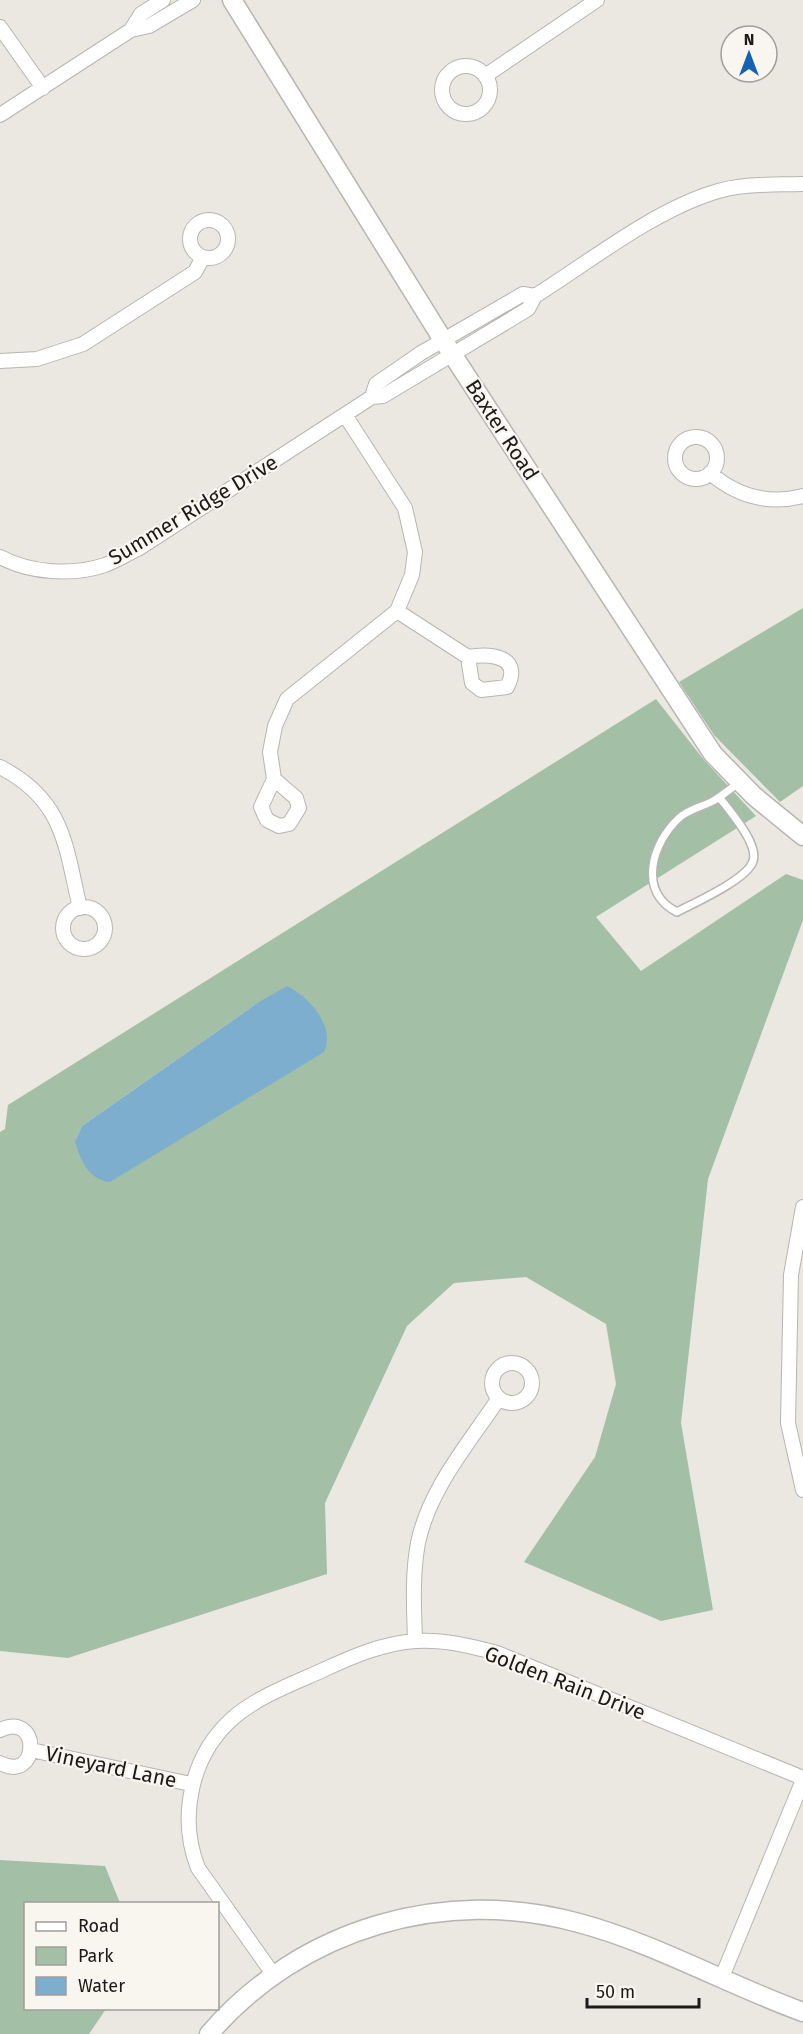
<svg xmlns="http://www.w3.org/2000/svg" width="803" height="2034" font-family="'Fira Sans',sans-serif">
<style>
.green{fill:#a3bfa6;fill-rule:evenodd}
.water{fill:#7eaece}
.lines{fill:none;stroke-linecap:round;stroke-linejoin:round}
.lane-casing{stroke:#b8b5b0;stroke-width:10}
.street-casing{stroke:#b8b5b0;stroke-width:16}
.secondary-casing{stroke:#b8b5b0;stroke-width:21}
.lane{stroke:#fff;stroke-width:7}
.street{stroke:#fff;stroke-width:14}
.secondary{stroke:#fff;stroke-width:18}
.labels{text-anchor:middle;dominant-baseline:central;stroke-width:4.5;stroke-linejoin:round;paint-order:stroke}
.street-label{font-size:21px;fill:#1c1a18;stroke:#f9f5ef}
</style>
<rect width="100%" height="100%" fill="#ebe8e2"/>
<!-- green -->
<path class="green" d="M803 608V786L780 802 714 735 679 682Z
M656 699 704 760 756 816 596 917 641 971 786 874 803 880V920L708 1179 681 1423 713 1610 661 1621 524 1562 595 1457 616 1384 606 1324 526 1277 454 1283 407 1326 325 1503 327 1574 68 1658 0 1651V1132L5 1129 8 1105ZM259 1002 75 1141 82 1126Z
M0 1860 105 1866 120 1903 26 1904V2008L106 2009 89 2034H0Z"/>
<!-- water -->
<path class="water" d="M287 986C309 997 336 1026 324 1052L110 1182C89 1180 80 1160 75 1141L82 1126 259 1002Z"/>
<g class="lines">
<!-- lane casing -->
<g class="lane-casing">
<path id="lane" d="M719 797C729 810 759 844 753 861 748 879 694 903 677 912 637 892 652 843 679 818 689 809 702 807 713 801 722 796 731 788 740 782"/>
</g>
<!-- street casing -->
<g class="street-casing">
<path id="street" d="M0 27 43 88
M131 30 141 14 163 0
M442 90a24 24 0 1 1 48 0a24 24 0 1 1-48 0Z
M485 76 597 0
M0 115 131 30 149 26 193 0
M190 239a19 19 0 1 1 38 0a19 19 0 1 1-38 0Z
M0 361 37 359 83 344 195 272 203 257
M372 397 376 384 421 353 523 294 535 296
M675 458a21 21 0 1 1 42 0a21 21 0 1 1-42 0Z
M710 473C737 496 768 505 803 496
M0 557C30 573 72 576 105 565 116 561 127 554 138 549L372 397 383 396 528 309 535 296C589 262 652 212 712 193 741 183 773 185 803 184
M397 611 468 657 472 683 481 690 507 687C523 656 490 653 468 657
M0 767C64 800 65 844 80 908
M274 779 296 798 299 808 289 824 279 826 267 820 261 807 274 779 270 752 275 726 287 699 397 611 412 575 415 552 405 508 345 415
M63 928a21 21 0 1 1 42 0a21 21 0 1 1-42 0Z
M803 1207 791 1275 788 1423 803 1490
M492 1383a20 20 0 1 1 40 0a20 20 0 1 1-40 0Z
M415 1641C414 1608 412 1575 418 1543 429 1489 469 1443 499 1398
M0 1730C41 1710 40 1784 0 1763
M31 1750 191 1784
M273 1974 198 1868C178 1817 191 1755 233 1718 257 1697 292 1684 321 1671 351 1657 383 1643 416 1641 443 1639 470 1646 497 1653L803 1778
M722 1977 803 1780"/>
</g>
<!-- secondary casing -->
<g class="secondary-casing">
<path id="secondary" d="M232 0 443 340 713 754 754 796 803 836
M209 2034C300 1928 445 1886 579 1923 657 1944 728 1985 803 2012"/>
</g>
<!-- lane -->
<use href="#lane" class="lane"/>
<!-- street -->
<use href="#street" class="street"/>
<!-- secondary -->
<use href="#secondary" class="secondary"/>
</g>
<g class="labels">
<!-- street labels -->
<g class="street-label">
<text transform="translate(502 430) rotate(57)">Baxter Road</text>
<text transform="translate(193 510) rotate(-31)">Summer Ridge Drive</text>
<text transform="translate(565 1683) rotate(21)">Golden Rain Drive</text>
<text transform="translate(111 1767) rotate(12)">Vineyard Lane</text>
</g>
</g>
<!-- legend -->
<rect x="24" y="1902" width="195" height="108" fill="#f9f5ef" stroke="#a19d99" stroke-width="1.5"/>
<rect x="36" y="1922" width="30" height="9" fill="#ffffff" stroke="#a19d99" stroke-width="1.5"/>
<text x="78" y="1932" font-size="18" fill="#1c1a18">Road</text>
<rect x="36" y="1947" width="30" height="18" fill="#a3bfa6" stroke="#a19d99" stroke-width="1.5"/>
<text x="78" y="1962" font-size="18" fill="#1c1a18">Park</text>
<rect x="36" y="1977" width="30" height="18" fill="#7eaece" stroke="#a19d99" stroke-width="1.5"/>
<text x="78" y="1992" font-size="18" fill="#1c1a18">Water</text>
<!-- north arrow -->
<g transform="translate(749 54)"><circle r="28" fill="#f9f5ef" stroke="#a19d99" stroke-width="1.5"/>
<path d="M0-4.5L10 22L0 15L-10 22Z" fill="#1662b1"/>
<text y="-9" font-size="16" font-weight="bold" text-anchor="middle" fill="#1c1a18">N</text>
</g>
<!-- scale -->
<path d="M587 1998v9h112v-9" fill="none" stroke="#1c1a18" stroke-width="3"/>
<text x="596" y="1998" font-size="18" fill="#1c1a18" stroke="#f9f5ef" stroke-width="4.5" paint-order="stroke">50 m</text>
</svg>
